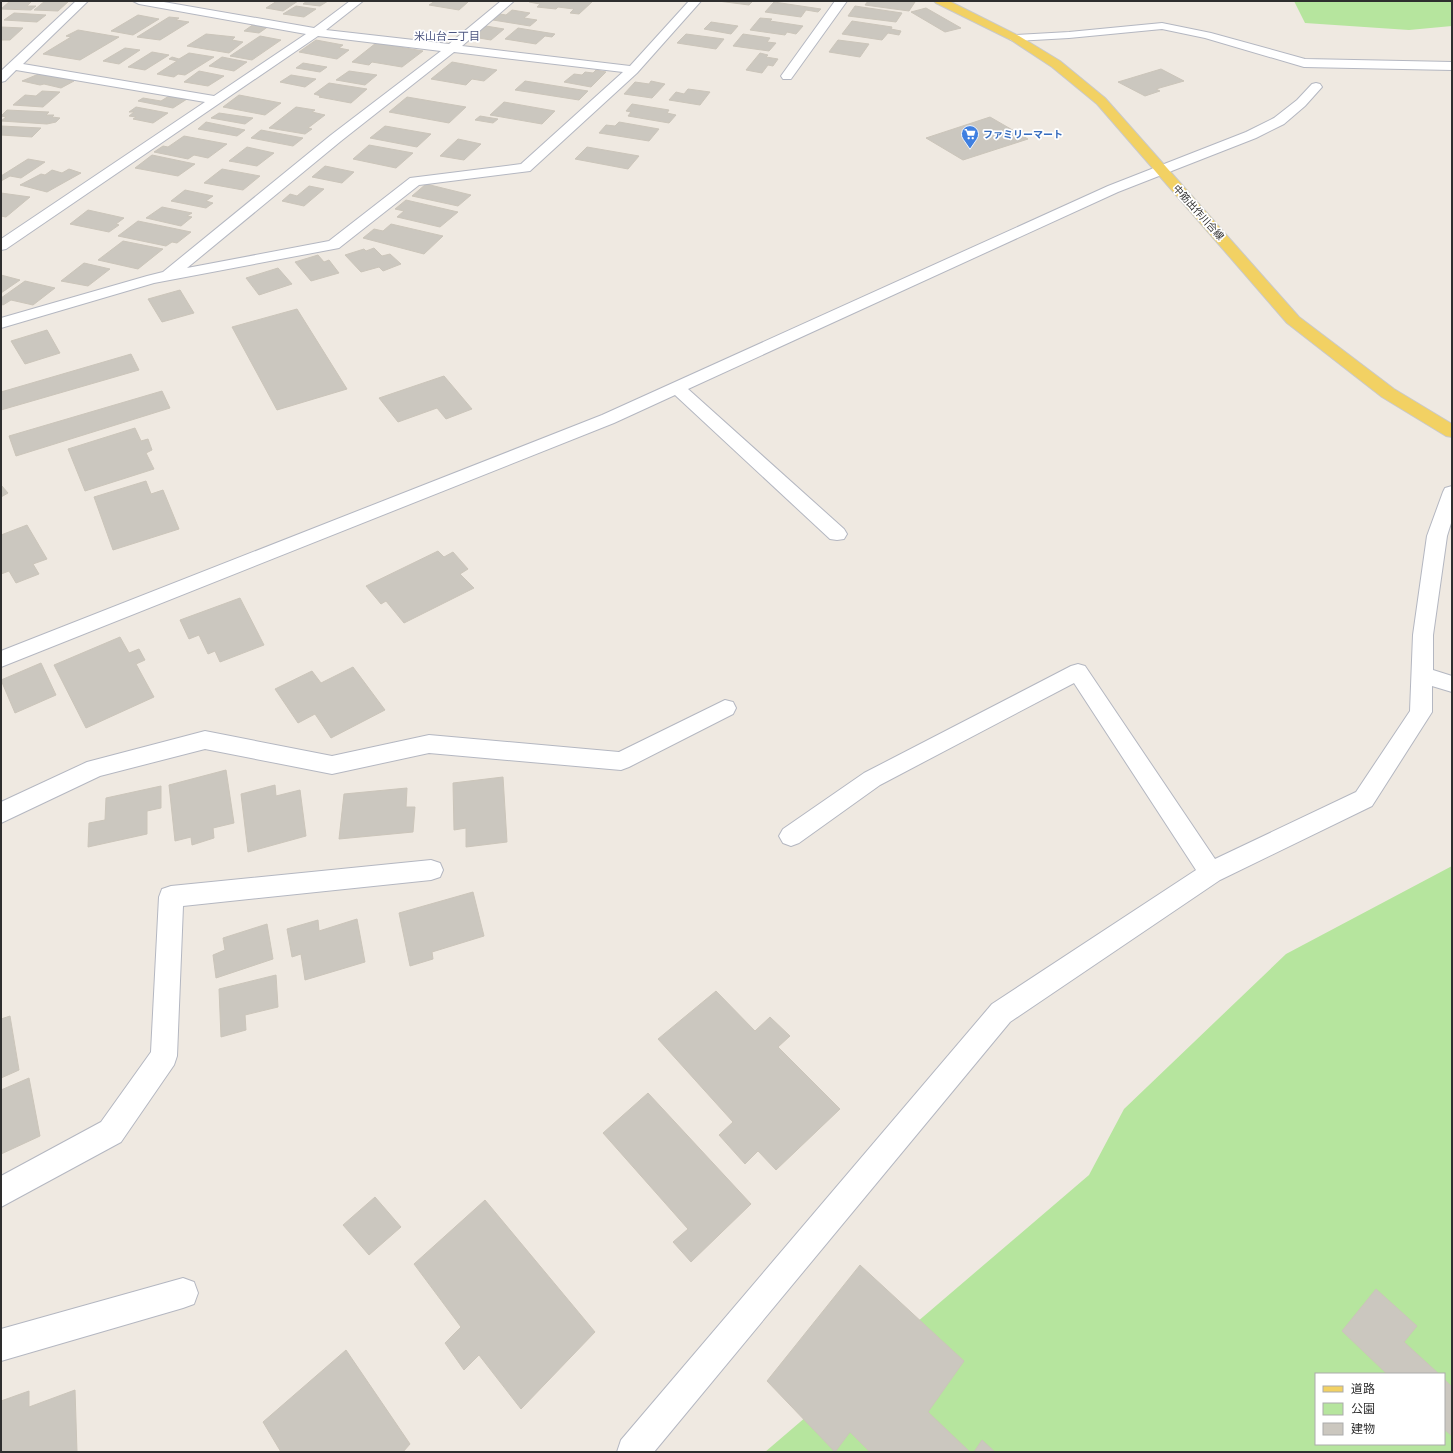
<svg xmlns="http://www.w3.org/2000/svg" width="1453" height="1453" font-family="'Exo 2','Noto Sans JP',sans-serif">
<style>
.green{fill:#b6e59e;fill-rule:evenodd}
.building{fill:#cbc7bf;stroke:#cbc5ba}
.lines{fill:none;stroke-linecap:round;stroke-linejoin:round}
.minor-casing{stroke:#b4b7c1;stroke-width:2}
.major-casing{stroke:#c9c9c9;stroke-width:2}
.minor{fill:#fff;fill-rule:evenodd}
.major{fill:#f2d163;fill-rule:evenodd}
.labels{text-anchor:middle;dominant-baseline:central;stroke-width:3.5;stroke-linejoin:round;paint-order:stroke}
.far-shop-label{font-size:10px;font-weight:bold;fill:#366cbe;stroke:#fff;text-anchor:start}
.far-street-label{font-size:10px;fill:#2e2e2e;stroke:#fff}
.far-neighbourhood-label{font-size:11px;fill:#4d5680;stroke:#fff}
</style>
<rect width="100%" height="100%" fill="#efe9e1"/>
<!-- green -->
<path class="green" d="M1294 1H1452V26L1409 30 1305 23Z
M1452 866V1452H765L1089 1175 1124 1109 1286 954ZM1316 1374H1444V1444H1316Z"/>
<!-- building -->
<path class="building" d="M10 1H32L27 6H36L31 10 1 9Z
M45 1H69L58 11 34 10Z
M277 1H298L283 11 266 8Z
M307 1H328L320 6 303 4Z
M435 1H458L468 2 459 10 429 5Z
M530 1H593L579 14 570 13 574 9 558 7 556 9 537 7 540 4 529 2Z
M718 1H753L749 5Z
M868 1H905L915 2 909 11 865 5Z
M774 2 821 9 818 12 806 10 801 17 765 12Z
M296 6 316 9 304 17 283 14Z
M855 6 902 13 896 22 848 16Z
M926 8 961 28 945 32 911 12Z
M512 10 530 13 524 18 537 20 530 26 493 20 500 14 506 15Z
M14 13 46 15 37 22 4 20Z
M138 15 159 19 133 35 111 31Z
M169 17 179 18 176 20 189 22 160 40 137 37Z
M760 18 772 19 770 21 803 26 796 34 787 32 785 35 750 30Z
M852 21 892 27 891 29 901 31 899 35 888 33 882 40 842 34Z
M711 22 738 26 731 34 704 29Z
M254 24 269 26 259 33 244 31Z
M486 26 504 29 491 40 473 37Z
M1 27 23 28 10 40H1Z
M518 28 555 34 552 37 545 36 536 44 505 39Z
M78 30 119 37 80 60 43 54 71 37 66 36Z
M206 34 235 37 232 40 243 42 229 53 187 46Z
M686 34 724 39 716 49 677 43Z
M743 34 770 38 767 42 776 43 769 51 733 46Z
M260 36 281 40 252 60 230 56Z
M316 40 343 45 339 48 349 50 337 59 299 52Z
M838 40 869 44 860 57 829 52Z
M376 43 423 51 402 67 372 62 369 65 352 62Z
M125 48 140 50 119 64 103 61Z
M152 52 169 55 145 70 128 67Z
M189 53 214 57 185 75 178 74 174 77 157 74 177 61 169 59 172 57 179 59Z
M760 53 768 55 766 57 778 59 773 66 768 65 762 73 746 70Z
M222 57 247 62 234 71 209 66Z
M452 62 497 70 484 81 472 79 466 85 431 79Z
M303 63 327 67 320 72 296 68Z
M1161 69 1184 81 1156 89 1160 91 1145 96 1118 82Z
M596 70 606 72 591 87 564 82 574 74 582 75 585 72 593 73Z
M199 71 224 76 208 86 184 82Z
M349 71 377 75 365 85 336 80Z
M41 73 74 81 61 88 44 84 40 85 22 81Z
M291 75 316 79 305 87 280 82Z
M525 81 588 91 579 100 515 90Z
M651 81 665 84 652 98 624 94 635 82 649 84Z
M329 83 367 89 351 103 319 97 321 96 314 94Z
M688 89 710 92 700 105 669 100 676 92 684 94Z
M42 91 60 92 43 107 13 105 25 95 36 96Z
M239 95 281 103 265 115 223 107Z
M169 96 187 99 173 108 138 101 143 98 161 101Z
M407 97 466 107 449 123 389 112Z
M504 102 555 111 542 124 490 115Z
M632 104 669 110 667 113 676 115 669 123 628 116 631 112 626 111Z
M136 107 168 113 153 123 133 119 136 117 129 116 134 112H129Z
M296 107 315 110 312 112 325 115 308 128 312 129 305 134 269 128Z
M7 110 49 112 46 115H54L52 117 60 118 56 122 47 124 1 121 6 117 1 116Z
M219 113 253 118 245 124 211 118Z
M480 116 498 119 493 123 475 120Z
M990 117 1028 139 963 160 926 138Z
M206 122 245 130 237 136 198 129Z
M619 122 659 129 649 141 599 133 606 125 615 126Z
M1 126 41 128 32 137 1 135Z
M385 126 431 134 417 147 370 138Z
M261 130 303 138 293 146 251 138Z
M184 136 227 144 208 158 194 155 188 159 154 152 163 146 168 147Z
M458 139 481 144 464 160 440 156Z
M369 145 413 153 396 168 353 159Z
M247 147 274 153 257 166 229 161Z
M587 147 639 156 628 169 575 159Z
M152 155 195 164 178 176 135 168Z
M28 159 45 162 21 178 10 176 1 181V176Z
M325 166 354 172 342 183 312 177Z
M69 169 81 173 47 192 20 185 41 174 45 175 52 170 62 173Z
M222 169 260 176 243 190 204 183Z
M426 184 471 195 458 206 412 196Z
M309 186 324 189 304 206 282 201 290 194 297 196Z
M185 190 213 196 206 201 213 203 206 208 171 201Z
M1 193 30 197 6 217 1 216Z
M406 200 458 212 440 227 397 217 404 211 395 209Z
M162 207 192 213 187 216 192 217 181 226 146 218Z
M88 210 124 218 116 224 119 225 109 232 70 224Z
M138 221 191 232 177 243 172 242 166 246 118 236Z
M391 224 443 236 424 254 363 238 374 229 383 231Z
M123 241 163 249 138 269 98 260Z
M374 248 382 256 390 254 401 264 383 271 379 267 361 272 345 255 364 249 366 251Z
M318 255 324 262 329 260 339 273 311 281 295 262Z
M84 263 110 269 88 286 61 281Z
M278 268 292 284 259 295 246 278Z
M1 275 20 280 1 293Z
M25 281 55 288 33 305 11 300 3 305 1 304V298Z
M180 290 194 313 162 322 148 299Z
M297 309 347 389 277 410 232 327Z
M47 330 60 353 25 364 11 341Z
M131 354 139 370 1 410V392Z
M444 376 472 409 446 419 437 408 398 422 379 398Z
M162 391 170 408 16 456 9 436Z
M135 428 141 441 148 439 152 450 146 453 154 469 85 491 68 449Z
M146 481 151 494 163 490 179 529 113 550 94 497Z
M1 485 8 493 1 497Z
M27 525 47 559 33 564 39 574 16 583 9 571 1 574V535Z
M438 551 444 557 453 552 468 569 460 574 474 588 404 623 386 601 381 604 366 586Z
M240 598 264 645 220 662 215 651 208 654 199 635 189 639 180 620Z
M120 637 129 653 139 649 145 660 136 664 154 697 86 728 54 665Z
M41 663 56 695 15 713 1 680Z
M353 667 385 710 331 738 315 714 298 723 275 689 312 671 321 683Z
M226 770 234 823 213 828 214 838 192 845 191 837 175 841 169 785Z
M503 777 507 842 466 847V828L454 830 453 783Z
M275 785 276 796 300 790 306 836 248 852 241 794Z
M161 786V808L147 811V834L88 847 89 823 105 820 106 798Z
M407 788 406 807H415L413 832 339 839 344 794Z
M473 892 484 936 432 952 433 959 410 966 399 913Z
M357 919 365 962 305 980 301 954 292 957 287 929 318 920 319 931Z
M267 924 273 959 216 978 213 955 225 950 223 938Z
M276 975 278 1007 245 1015 246 1030 221 1037 219 989Z
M716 991 755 1031 770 1017 790 1036 778 1047 840 1109 776 1170 758 1151 745 1164 719 1135 733 1122 658 1039Z
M10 1016 19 1070 1 1078V1019Z
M29 1078 40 1136 1 1154V1090Z
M648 1093 751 1204 691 1262 673 1242 688 1229 603 1133Z
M375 1197 401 1227 369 1255 343 1225Z
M485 1200 595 1332 521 1409 479 1355 464 1370 445 1343 461 1327 414 1264Z
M860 1265 964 1361 928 1412 970 1452H870L850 1432 835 1452 767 1381Z
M1376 1289 1417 1326 1404 1342 1439 1374H1387L1342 1331Z
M346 1350 410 1444 403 1452H281L263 1422Z
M1444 1379 1452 1387V1436L1444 1429Z
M75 1390 77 1452H1V1401L29 1391V1407Z
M982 1440 995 1452H974Z"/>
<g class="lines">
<!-- minor casing -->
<g class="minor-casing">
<path id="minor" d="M76 1H88L23 64 214 96 306 34 139 4 133 1H158L314 28 350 1H363L326 30 449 44 501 1H514L462 46 630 66 689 1H701L637 73 530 171 419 185 339 248 154 283 1 328V318L147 276 163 272 331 135 441 51 318 36 6 249 1 250V239L205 102 16 70 5 81 1 82V71ZM454 52 623 72 521 164 410 178 329 241 187 268 341 141Z
M835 1H847L791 79H783L781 76Z
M1162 23 1211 33 1305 59 1452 62V70L1304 67 1205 38 1162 29 1069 38 1015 41 1011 40 1009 38 1011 36 1015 35 1069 32Z
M1316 83 1320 84 1322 87 1305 106 1284 124 1256 138 1118 192 688 389 844 529 847 534 844 539 837 540 830 539 675 395 614 423 1 667V651L602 415 1108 186 1246 132 1274 118 1297 100 1312 84Z
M1452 486V520L1447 536 1433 635V670L1452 676V692L1432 686V712L1372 806 1220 880 1010 1022 654 1452H617L621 1440 992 1004 1196 870 1074 683 880 785 799 843 791 846 783 843 779 836 783 829 864 773 1071 666 1078 664 1085 666 1215 859 1356 792 1410 711 1413 635 1427 536 1443 492 1445 488Z
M725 700 733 702 736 708 733 714 629 767 621 770 429 753 332 774 205 749 100 776 1 823V802L87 762 205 731 332 756 429 735 619 752Z
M431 860 440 863 443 870 440 877 431 880 183 906 177 1056 174 1065 121 1142 1 1207V1176L101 1122 151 1052 159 897 162 889 171 886Z
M183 1278 194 1282 198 1293 194 1304 183 1308 1 1361V1329Z"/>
</g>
<!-- major casing -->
<g class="major-casing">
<path id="major" d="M934 1H949L1019 36 1060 61 1105 98 1299 317 1394 389 1452 424V437L1446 436 1382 397 1287 323 1097 104 1052 67 1011 40 936 3Z"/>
</g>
<!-- minor -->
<use href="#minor" class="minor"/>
<!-- major -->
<use href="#major" class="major"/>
</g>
<!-- icons -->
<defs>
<g id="supermarket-pin" transform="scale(0.9)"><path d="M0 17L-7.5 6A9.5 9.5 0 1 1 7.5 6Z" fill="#3f7fe0" stroke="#fff"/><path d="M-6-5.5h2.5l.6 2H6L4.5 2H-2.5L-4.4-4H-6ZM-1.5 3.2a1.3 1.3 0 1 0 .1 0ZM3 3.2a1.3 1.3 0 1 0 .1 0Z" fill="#fff"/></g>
</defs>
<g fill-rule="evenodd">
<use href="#supermarket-pin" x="970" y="134"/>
</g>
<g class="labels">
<!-- far-shop labels -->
<g class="far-shop-label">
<text x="983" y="134">ファミリーマート</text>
</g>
<!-- far-street labels -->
<g class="far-street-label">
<text transform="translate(1199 212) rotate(48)">中筋出作川合線</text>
</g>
<!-- far-neighbourhood labels -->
<g class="far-neighbourhood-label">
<text x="447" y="35">米山台二丁目</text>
</g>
</g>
<!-- border -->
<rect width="1453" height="1453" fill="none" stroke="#2e2e2e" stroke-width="4"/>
<!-- legend -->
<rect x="1315" y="1373" width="130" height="72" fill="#ffffff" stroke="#ababab"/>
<rect x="1323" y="1386" width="20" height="6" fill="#f2d163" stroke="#ababab"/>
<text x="1351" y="1393" font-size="12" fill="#2e2e2e">道路</text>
<rect x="1323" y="1403" width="20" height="12" fill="#b6e59e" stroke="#ababab"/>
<text x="1351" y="1413" font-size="12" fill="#2e2e2e">公園</text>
<rect x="1323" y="1423" width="20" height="12" fill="#cbc7bf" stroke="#ababab"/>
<text x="1351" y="1433" font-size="12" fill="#2e2e2e">建物</text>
</svg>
